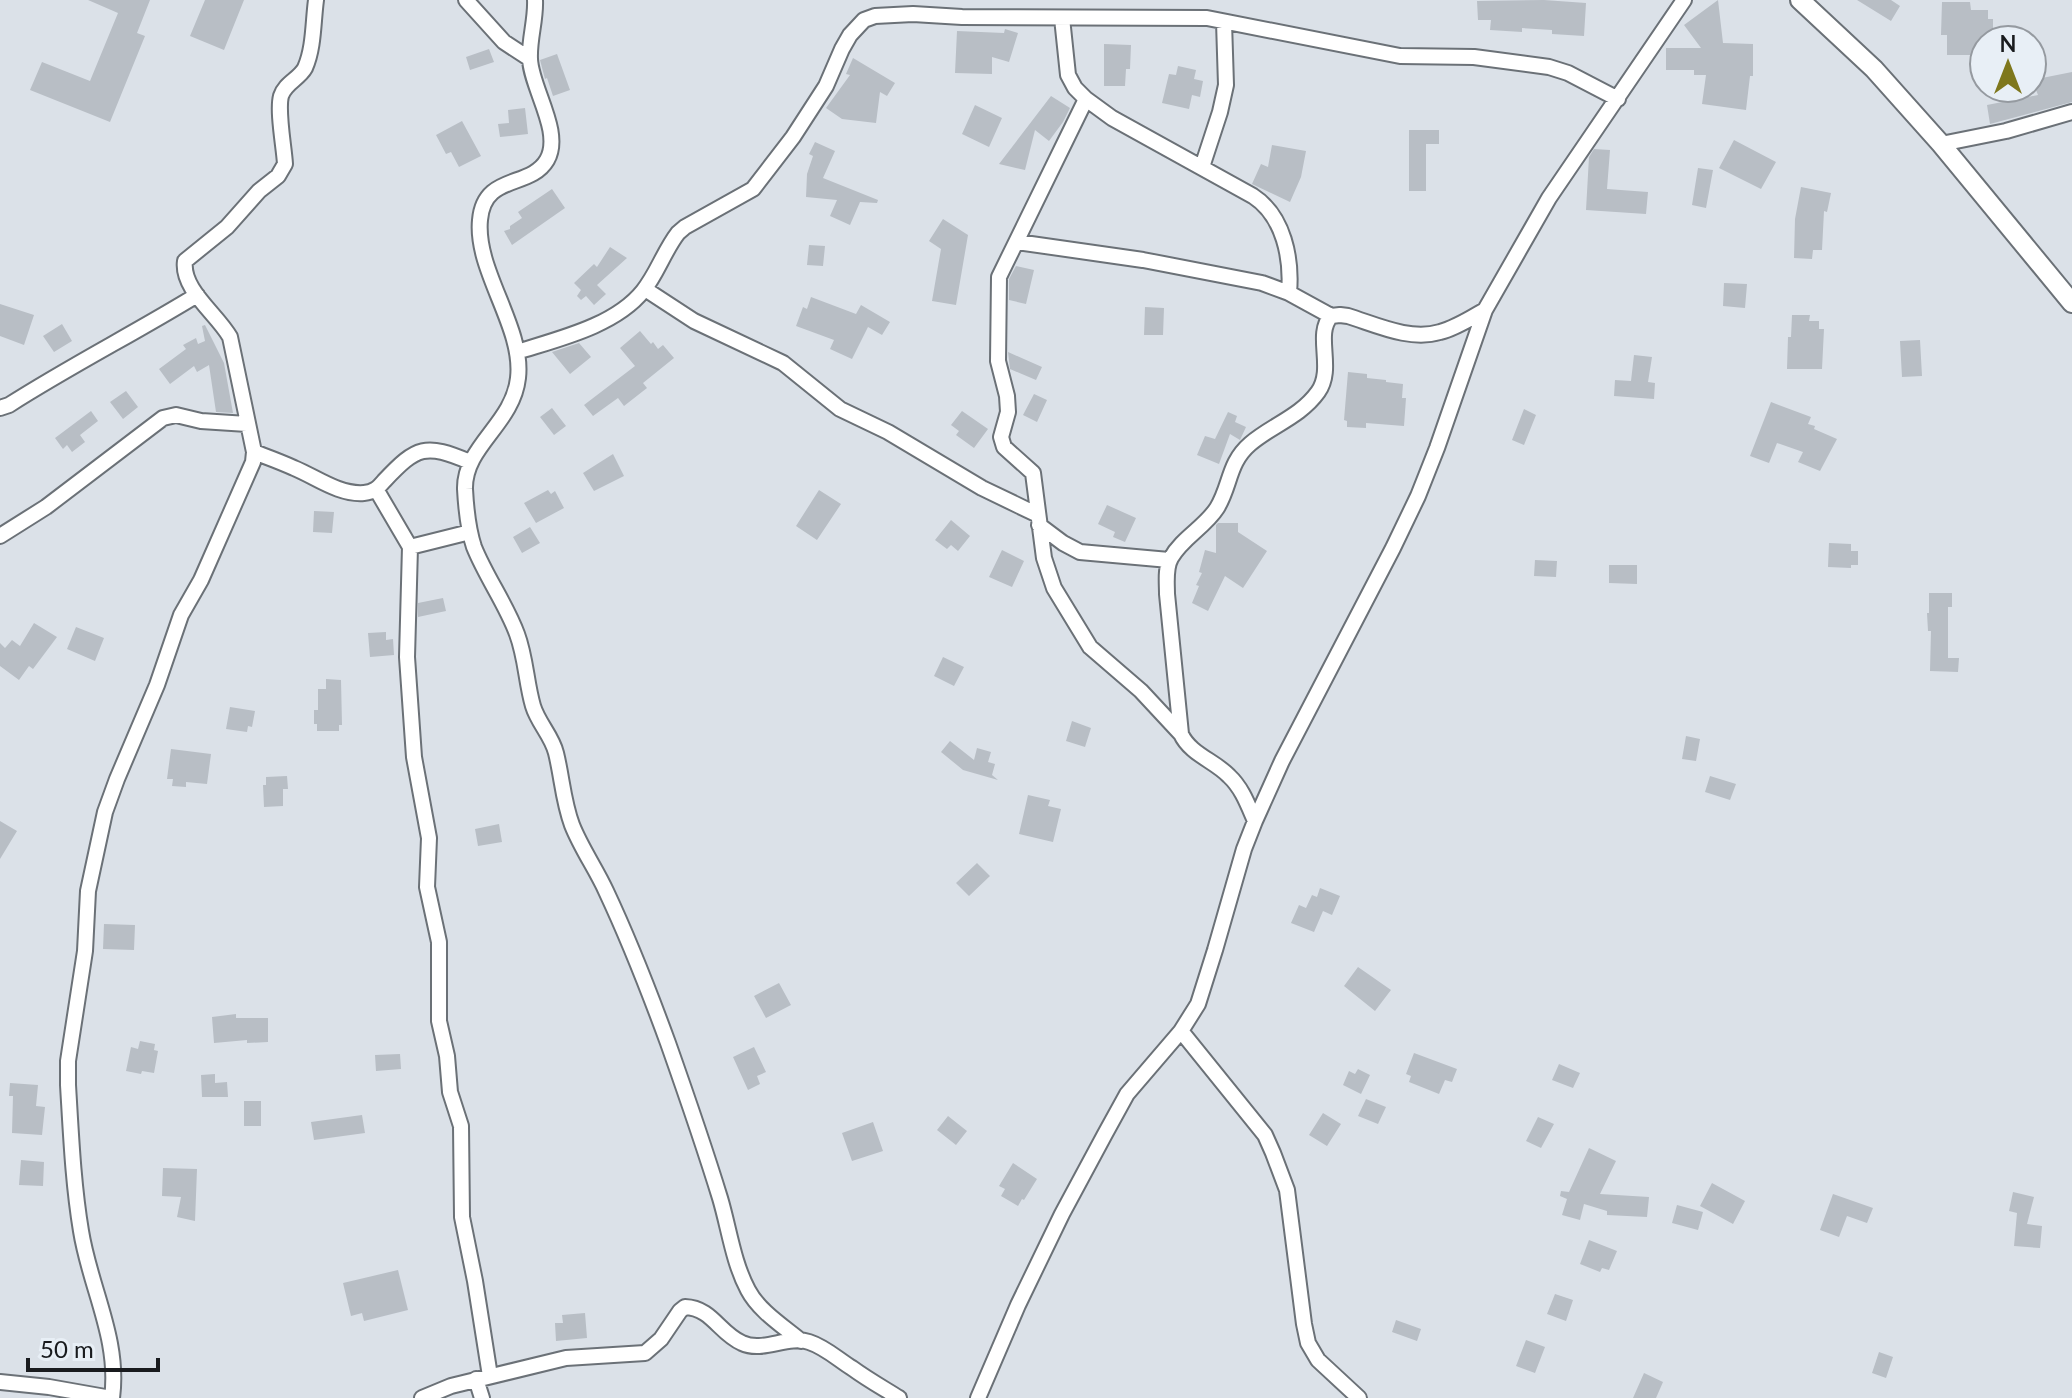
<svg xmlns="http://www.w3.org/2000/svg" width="2072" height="1398" font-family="Lato,sans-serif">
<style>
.building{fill:#b8bec5}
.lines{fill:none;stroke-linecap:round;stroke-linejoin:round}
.minor-casing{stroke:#6b7177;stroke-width:18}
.tertiary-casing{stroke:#6b7177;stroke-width:22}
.minor{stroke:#fff;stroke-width:14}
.tertiary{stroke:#fff;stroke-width:18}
</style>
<rect width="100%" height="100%" fill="#dbe1e8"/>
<!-- building -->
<path class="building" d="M150 0 137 33 145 36 110 122 30 90 42 62 90 81 118 13 88 0Z
M205 0H244L224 50 190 36Z
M1544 0 1586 3 1584 36 1552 34V30L1522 28V32L1490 30 1491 20H1478L1477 1Z
M1718 0 1723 43 1753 44V76H1750L1746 110 1702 104 1706 75H1694V70H1666V48H1701L1684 25Z
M1857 0H1891L1900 6 1891 21Z
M1942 2H1970L1971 10H1988V19H1993V40H1984V55H1947V35H1941Z
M1005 29 1018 33 1009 62 992 57V74L955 73 957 31 1004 33Z
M1104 44 1131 45 1130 69H1126L1125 86H1104Z
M489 49 494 62 470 70 466 57Z
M557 54 570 90 553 96 547 78 545 79 540 60Z
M853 58 895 83 887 96 880 92 876 123 842 119 826 108 850 75 846 74Z
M1178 66 1196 70 1194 79 1203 81 1200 97 1192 95 1189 109 1162 103 1169 74 1176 75Z
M2072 72V102L1990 124 1987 105 2038 95 2032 80Z
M1051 96 1070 108 1063 122 1049 141 1035 130 1025 170 999 164Z
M975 105 1002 118 989 147 962 134Z
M525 108 528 134 500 137 498 124 509 123 508 110Z
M462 121 481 156 459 167 451 152 446 154 436 135Z
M1409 130H1439V144H1426V191H1409Z
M1734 140 1776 162 1761 189 1719 168Z
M815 142 835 151 823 178 878 200 877 203 860 202 850 225 830 216 837 200 806 197 807 174 813 156 809 154Z
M1272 145 1306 151 1301 177 1290 202 1252 184 1261 164 1268 167Z
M1594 149 1610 150 1607 189 1648 192 1646 214 1586 210 1589 157Z
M1698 168 1713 170 1706 208 1692 205Z
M1801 187 1831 193 1827 212 1824 211 1822 250H1813L1812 259 1794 258 1795 219Z
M552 189 565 208 512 245 504 231 510 229V226L522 218 518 212Z
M943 219 968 235 956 305 932 301 941 249 929 241Z
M809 245 825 246 823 266 807 265Z
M610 247 627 258 597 285 606 294 594 305 586 296 581 300 577 296 581 290 574 283 594 264 597 267Z
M1016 266 1034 270 1026 304 1009 300V279Z
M1724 283 1747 284 1745 308 1723 306Z
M811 297 856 314 861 305 890 322 882 335 868 327 852 359 830 349 834 340 796 326 803 307 807 309Z
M0 304 34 315 24 345 0 336Z
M1145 307 1164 308 1163 335H1144Z
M1792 315H1810L1809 321H1819V329H1824L1822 369H1787L1788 337H1791Z
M62 324 72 341 54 352 43 336Z
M205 325 224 363 233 413 216 412 209 365 197 372 194 366 170 384 159 369 186 349 183 345 196 338 198 344 205 341 202 326Z
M640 331 651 344 653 342 658 349 663 345 674 358 643 383 647 388 624 406 618 398 593 416 584 405 635 366 620 348Z
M1920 340 1922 376 1902 377 1900 341Z
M579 343 591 357 570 374 552 352Z
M1008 352 1042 367 1036 380 1010 369Z
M1634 355 1652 357 1648 382 1655 383 1654 399 1614 396 1615 380 1631 381Z
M1348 372 1367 374V378L1386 380V382L1403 384 1402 398H1406L1404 426 1366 423V428L1347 427V421L1344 420Z
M126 391 138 407 123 419 110 402Z
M1034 394 1047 400 1037 422 1023 415Z
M1771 402 1811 417 1808 424 1815 426 1814 429 1837 439 1820 471 1798 462 1803 452 1777 443 1769 463 1750 456Z
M552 408 566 426 554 435 540 417Z
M1524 409 1536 415 1524 445 1512 440Z
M91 411 98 421 80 435 85 442 72 452 67 445 63 449 55 438Z
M962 411 988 429 974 448 956 435 959 431 951 425Z
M1228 412 1237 416 1235 422 1246 427 1240 440 1230 434 1219 464 1197 455 1205 436 1215 439Z
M613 454 624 476 594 491 583 473Z
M548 490 551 494 555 491 564 508 536 523 524 503Z
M819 490 841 504 817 540 796 526Z
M1107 505 1136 518 1125 542 1113 537 1115 532 1098 524Z
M314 511 334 512 332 533 313 532Z
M951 520 970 536 958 551 951 545 947 549 935 540Z
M1218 523H1238V532L1267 551 1243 588 1225 576 1208 611 1192 603 1199 586 1196 585 1202 573 1199 572 1205 550 1216 553V525Z
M530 527 540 543 522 553 513 537Z
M1829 543 1851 544V551H1858V565H1851V568L1828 567Z
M1002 550 1024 561 1012 587 989 577Z
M1535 560 1557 561 1556 577 1534 576Z
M1609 565H1637V584L1609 583Z
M1929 593H1952V607H1948V658H1959L1958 672 1930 671 1931 631H1928L1927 613H1929Z
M443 598 446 611 418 617V603Z
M34 623 57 637 33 669 29 666 19 680 0 666V643L5 648 12 640 20 646Z
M76 627 104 638 95 661 67 649Z
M386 632V640L393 639 394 655 370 657 368 633Z
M943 657 964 667 954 686 934 676Z
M326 679 341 680 342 725H339V731H317V724H314V710H318V689H326Z
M230 707 255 711 252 727 248 726 247 732 226 729Z
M1072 721 1091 728 1085 747 1066 741Z
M1686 736 1700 739 1696 761 1682 759Z
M950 741 974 760 977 748 991 752 988 762 995 764 992 775 998 780 963 770 941 752Z
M171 749 211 754 207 784 186 782V787L172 786 173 779H167Z
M287 776 288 789H283V806L264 807 263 785H266V777Z
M1710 776 1736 784 1730 800 1705 792Z
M1028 795 1050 800 1048 806 1061 809 1053 842 1019 834Z
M0 821 17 831 0 859Z
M499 824 502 842 478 846 475 829Z
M977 863 990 876 969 896 956 883Z
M1320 888 1340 896 1332 915 1323 911 1314 932 1291 923 1299 905 1306 908 1312 895 1317 897Z
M104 924 135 925 134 950 103 949Z
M1358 967 1391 990 1375 1011 1344 986Z
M779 983 791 1005 766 1018 754 996Z
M236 1014V1018H268V1042L247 1043V1040L214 1043 212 1017Z
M140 1041 155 1044 154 1050 158 1051 154 1073 142 1071 141 1074 126 1071 131 1047 138 1049Z
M754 1047 766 1072 757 1076 760 1084 748 1090 733 1057Z
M1414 1053 1457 1069 1452 1082 1445 1080 1439 1094 1409 1082 1411 1076 1406 1074Z
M400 1054 401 1069 376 1071 375 1055Z
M1559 1064 1580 1073 1573 1088 1552 1080Z
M1358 1069 1370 1075 1361 1094 1343 1085 1349 1071 1355 1074Z
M215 1074V1083L227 1082 228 1097H202L201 1075Z
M10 1083 38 1085 36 1106 45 1107 42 1135 12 1133 13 1096H9Z
M1366 1099 1386 1107 1378 1124 1358 1116Z
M244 1101H261V1126H244Z
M1323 1113 1341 1124 1327 1146 1309 1135Z
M362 1115 365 1133 314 1140 311 1122Z
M948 1116 967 1131 956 1145 937 1130Z
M1538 1117 1554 1124 1541 1148 1526 1141Z
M873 1122 883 1151 852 1161 842 1133Z
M1589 1148 1616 1161 1600 1194 1649 1197 1647 1217 1607 1215V1211L1584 1204 1580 1220 1562 1215 1567 1199 1560 1196 1561 1191 1569 1192Z
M21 1160 44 1162 43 1186 19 1185Z
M1013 1163 1037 1179 1024 1200 1022 1199 1018 1206 1001 1196 1005 1189 999 1186Z
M163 1168 197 1169 195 1221 177 1217 181 1197 162 1196Z
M1712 1183 1745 1201 1733 1224 1700 1206Z
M2013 1192 2034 1197 2027 1224 2042 1226 2040 1248 2014 1246 2017 1213 2009 1211Z
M1833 1194 1873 1208 1867 1223 1847 1216 1839 1237 1820 1230Z
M1677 1205 1703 1212 1698 1230 1672 1223Z
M1589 1240 1617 1251 1609 1270 1602 1268 1600 1272 1580 1264Z
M398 1270 408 1310 364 1321 362 1313 351 1316 343 1283Z
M1555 1294 1573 1300 1566 1321 1547 1314Z
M585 1313 587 1338 556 1341 555 1323H563L562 1315Z
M1396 1320 1421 1329 1417 1341 1392 1332Z
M1526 1340 1545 1347 1535 1373 1516 1366Z
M1879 1352 1893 1357 1886 1378 1872 1373Z
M1644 1373 1663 1382 1656 1398H1633Z"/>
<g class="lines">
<!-- minor casing -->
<g class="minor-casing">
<path id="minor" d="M466 0 504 42 530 59
M535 0C536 20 529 39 530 59 531 88 563 132 547 160 530 189 484 173 480 220 475 271 524 327 518 378 513 424 464 446 465 489 466 508 468 529 474 547 486 577 506 604 517 634 526 658 526 682 533 706 538 723 552 736 556 753 562 777 563 801 572 825 581 848 596 869 606 891 629 940 649 991 668 1043 686 1094 704 1146 720 1198 729 1228 733 1262 748 1290 759 1311 783 1326 801 1341
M1062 18 1068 75 1075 88 1086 99 1112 118 1253 196C1284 216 1292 259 1289 293
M1086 99 999 277 998 361 1007 396 1008 412 1001 437 1004 447 1033 473 1044 558 1054 588 1090 647 1141 691 1181 734
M1941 144 2006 131 2072 112
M1202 167 1220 112 1226 85 1224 22
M1017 242 1143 260 1262 283 1289 293 1331 316
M645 289 694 321 783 363 840 409 888 432 982 488 1038 515
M517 352C558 339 615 326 643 291 657 274 664 251 678 233L685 227 753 189 793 137 826 86 842 49 850 35 864 20 875 16 913 14 962 17 1207 18 1400 56 1474 57 1549 67 1568 73 1618 99
M0 408 9 405C70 366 135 333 197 295
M254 452C267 457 281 462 294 468 316 477 339 495 364 493 374 492 378 488 384 481 417 446 425 443 470 462
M376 489 410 547 407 657 414 757 429 838 427 887 439 942V1021L447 1056 450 1092 461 1126 462 1217 475 1281 490 1376
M1039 525 1063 543 1080 552 1169 560
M0 536 46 507 163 418 176 415 201 421 247 424
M410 547 470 532
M1255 821C1248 805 1242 788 1229 776 1215 761 1190 754 1181 734L1167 594C1167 582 1165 568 1171 558 1182 538 1205 527 1217 508 1231 485 1228 463 1250 444 1272 425 1300 417 1318 392 1335 368 1314 335 1331 316L1340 315 1348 316C1377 325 1410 341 1440 332 1456 328 1471 318 1485 310
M1181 1031 1265 1135 1273 1153 1287 1190 1304 1324 1308 1343 1318 1360 1359 1398
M476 1379 482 1398
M0 1382 49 1387 111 1398
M112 1398C120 1339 90 1288 81 1231 73 1183 71 1134 68 1085V1061L85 951 88 891 105 812 117 779 157 685 181 615 201 580 253 462 254 452 230 337C217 314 181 289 185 261L227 227 259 191 278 176 285 164C284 147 277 111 281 96 285 83 299 79 305 68 314 48 313 22 316 0
M422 1398 451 1386 566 1358 645 1353 661 1339 680 1311 685 1307C712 1308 719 1333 742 1343 763 1353 787 1335 809 1342 825 1347 839 1360 852 1368 867 1379 883 1388 899 1398
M978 1398 1018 1305 1062 1214 1105 1134 1127 1094 1181 1031 1198 1004 1215 950 1244 849 1255 821 1282 761 1393 548 1418 496 1437 448 1485 310 1549 198 1684 0"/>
</g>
<!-- tertiary casing -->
<g class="tertiary-casing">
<path id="tertiary" d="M1800 0 1874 69 1941 144 2072 303"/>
</g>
<!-- minor -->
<use href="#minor" class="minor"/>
<!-- tertiary -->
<use href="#tertiary" class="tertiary"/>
</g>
<!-- north arrow -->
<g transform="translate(2008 64)"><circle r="38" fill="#e8eff6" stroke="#959aa0" stroke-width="2"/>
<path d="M0-6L14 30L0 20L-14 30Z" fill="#7e771c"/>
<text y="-12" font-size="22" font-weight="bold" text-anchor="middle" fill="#191b1e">N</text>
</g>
<!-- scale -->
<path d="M28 1358v12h130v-12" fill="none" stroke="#191b1e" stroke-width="4"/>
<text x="40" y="1358" font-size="24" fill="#191b1e" stroke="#e8eff6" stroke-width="6" paint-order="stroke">50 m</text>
</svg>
